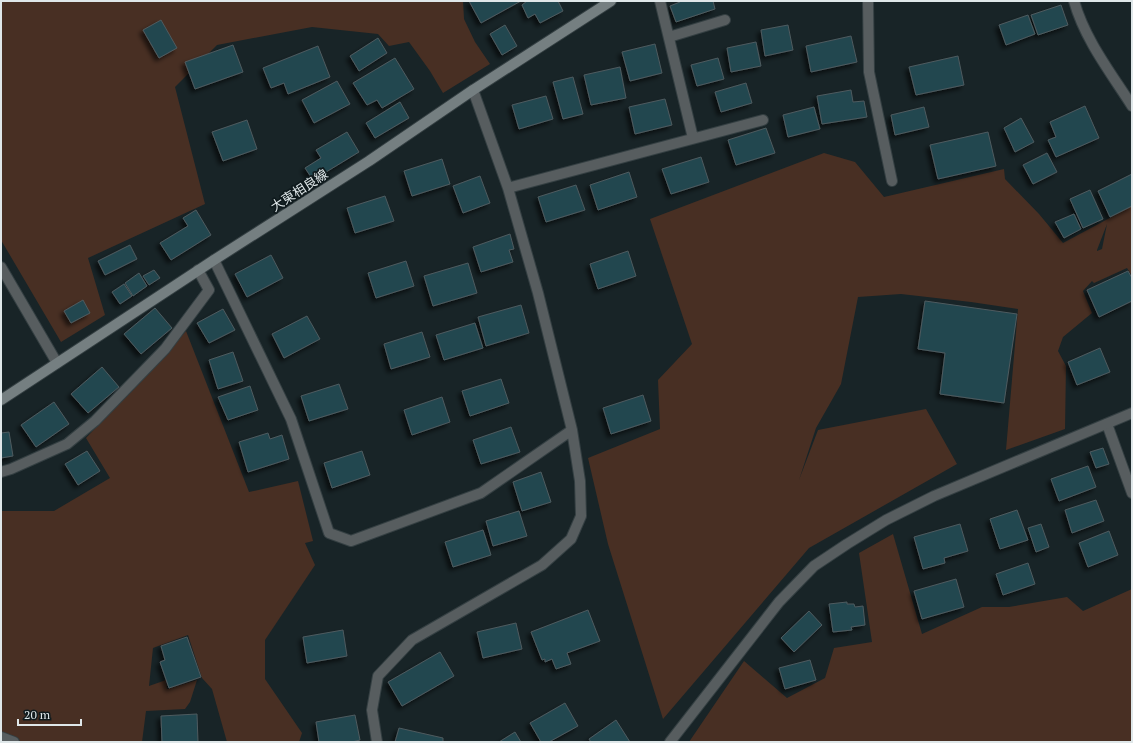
<svg xmlns="http://www.w3.org/2000/svg" width="1133" height="743" font-family="'PT Serif','Noto Sans JP',serif">
<style>
.green{fill:#482f23;fill-rule:evenodd}
.building{fill:#234650;stroke:#4e5b5f;filter:url(#shadow)}
.lines{fill:none;stroke-linecap:round;stroke-linejoin:round}
.service-casing{stroke:#343f42;stroke-width:12}
.minor-casing{stroke:#343f42;stroke-width:12}
.tertiary-casing{stroke:#343f42;stroke-width:12}
.secondary-casing{stroke:#343f42;stroke-width:12}
.service{stroke:#575d5f;stroke-width:10}
.minor{stroke:#575d5f;stroke-width:10}
.tertiary{stroke:#575d5f;stroke-width:10}
.secondary{stroke:#757f81;stroke-width:10}
.labels{text-anchor:middle;dominant-baseline:central;stroke-width:3.5;stroke-linejoin:round;paint-order:stroke}
.street-label{font-size:13px;fill:#dfe7e9;stroke:#0f1a1d}
</style>
<defs>
<filter id="shadow"><feDropShadow dx="-3.5" dy="3.5" stdDeviation="2" flood-color="#0009"/></filter>
</defs>
<rect width="100%" height="100%" fill="#182427"/>
<!-- green -->
<path class="green" d="M1 1H463L464 19 475 42 490 64 443 93 430 71 409 42 389 46 378 34 312 27 217 45 175 87 205 204 88 258 105 315 61 342 1 240Z
M824 153 855 162 884 197 1004 169 1005 179 1039 214 1063 243 1132 206V276L1127 268 1094 283 1092 281 1083 291 1092 313 1063 337 1058 351 1066 366 1065 429 1006 450 1018 309 971 302 901 294 858 297 841 384 816 428 799 480 818 430 926 409 957 464 809 548 663 719 608 544 588 458 660 429 658 380 692 344 650 219ZM1107 224 1102 249 1097 251V250Z
M186 331 249 492 298 481 313 541 305 543 315 565 265 640V679L302 733 299 742H227L212 689 202 678 188 635 153 648 149 686 166 680 167 689 197 680 190 702 185 709 146 711 142 742H1V511H54L110 478 86 438Z
M893 534 922 634 982 607H1009L1067 597 1083 611 1132 589V742H689L744 661 787 698 825 678 834 648 872 642 859 553Z"/>
<!-- building -->
<path class="building" d="M469 1H521L481 23Z
M527 1H558L563 11 540 23 535 14 528 18 522 5Z
M680 1H713L715 9 676 22 670 6 680 2Z
M1061 5 1068 25 1038 35 1031 15Z
M1028 15 1035 34 1006 45 999 25Z
M161 20 177 48 159 58 143 30Z
M505 25 517 46 502 55 490 34Z
M788 25 793 50 765 56 761 30Z
M851 36 857 62 811 72 806 46Z
M378 38 387 53 359 71 350 56Z
M756 42 761 66 731 72 727 48Z
M655 44 662 73 630 81 622 52Z
M233 45 243 72 195 89 185 62Z
M318 46 330 77 288 94 284 83 271 88 263 68Z
M958 56 964 85 916 95 909 67Z
M395 58 414 89 382 108 377 100 367 105 353 83Z
M718 58 724 79 697 86 691 65Z
M620 67 626 98 591 105 584 75Z
M573 77 583 114 563 119 553 82Z
M337 81 350 104 314 123 302 100Z
M746 83 752 103 721 112 715 92Z
M851 90 853 102 864 101 867 117 822 124 817 96Z
M546 96 553 119 519 129 512 105Z
M665 99 672 125 635 134 629 107Z
M400 102 409 118 375 138 366 123Z
M1085 106 1099 138 1056 157 1048 140 1056 137 1050 122Z
M814 107 820 129 788 137 783 115Z
M924 107 929 127 895 135 891 115Z
M1021 118 1034 142 1015 152 1004 128Z
M247 120 257 149 223 161 212 132Z
M766 128 775 153 736 165 728 140Z
M347 132 359 152 313 180 305 168 321 158 316 150Z
M988 132 996 166 938 179 930 145Z
M1047 153 1057 172 1033 184 1023 165Z
M701 157 709 182 671 194 662 169Z
M442 159 450 184 412 196 404 171Z
M629 172 637 197 598 210 590 185Z
M1132 174V206L1110 217 1098 191Z
M480 176 490 203 463 213 453 186Z
M576 185 585 210 546 222 538 197Z
M1090 190 1103 219 1083 228 1070 199Z
M385 196 394 221 355 233 347 208Z
M196 210 211 235 171 260 160 243 188 226 183 218Z
M1074 214 1081 229 1064 238 1055 222Z
M510 234 514 249 509 250 513 262 481 272 473 247Z
M130 245 137 259 105 275 98 261Z
M628 251 636 276 598 289 590 264Z
M271 255 283 278 247 297 235 274Z
M406 261 414 286 376 298 368 273Z
M468 263 477 293 433 306 424 276Z
M154 270 160 278 149 285 143 276Z
M1128 271 1132 278V301L1099 317 1087 290Z
M139 273 147 286 133 296 125 283Z
M124 284 132 296 120 304 112 292Z
M83 300 90 313 71 323 64 311Z
M925 301 1017 314 1004 403 940 394 945 353 918 349Z
M521 305 529 333 486 346 478 317Z
M155 308 172 328 141 354 124 334Z
M223 309 235 330 209 343 197 323Z
M307 316 320 339 284 358 272 334Z
M475 323 483 348 444 360 436 335Z
M422 332 430 357 391 369 384 344Z
M1100 348 1110 372 1077 385 1068 362Z
M233 352 243 381 218 389 209 360Z
M102 367 119 387 88 413 71 394Z
M501 379 509 403 470 416 462 391Z
M339 384 348 409 309 421 301 396Z
M250 386 258 410 228 420 218 397Z
M643 395 651 421 611 434 603 408Z
M442 397 450 422 412 435 404 410Z
M54 402 69 424 36 447 21 425Z
M511 427 520 452 481 464 473 440Z
M9 432 13 456 1 458V433Z
M268 433 270 439 282 435 289 459 248 472 239 442Z
M1103 448 1109 464 1096 468 1090 452Z
M87 451 100 471 78 485 65 464Z
M362 451 370 475 332 488 324 463Z
M1088 466 1096 487 1059 501 1051 479Z
M541 472 551 502 522 511 513 482Z
M1096 500 1104 521 1072 533 1065 510Z
M1017 510 1028 540 1000 549 990 519Z
M519 511 527 536 493 546 486 521Z
M960 524 968 551 944 558 945 563 923 569 914 537Z
M1041 524 1049 547 1036 552 1028 528Z
M483 530 491 555 453 567 445 542Z
M1109 531 1118 555 1088 567 1079 543Z
M1028 563 1035 584 1003 595 996 574Z
M956 579 964 607 922 619 914 591Z
M847 602V604H854L855 607 863 606 865 625 851 627 852 630 833 632 829 604Z
M588 610 600 641 567 653 571 664 556 669 552 659 545 662V659L542 660 531 632Z
M809 611 822 625 794 652 781 638Z
M516 623 522 649 483 658 477 632Z
M343 630 347 656 307 663 303 637Z
M187 637 201 677 169 688 160 662 165 660 161 646Z
M440 652 454 676 402 706 388 682Z
M810 660 816 680 785 689 779 668Z
M565 703 578 726 549 742H541L530 723Z
M197 714 198 742H162L161 716Z
M355 715 360 740 352 742H319L316 722Z
M616 720 630 742H591L589 739Z
M399 728 443 738V742H395Z
M515 732 521 742H499Z"/>
<g class="lines">
<!-- service casing -->
<g class="service-casing">
<path id="service" d="M1 267 57 363"/>
</g>
<!-- minor casing -->
<g class="minor-casing">
<path id="minor" d="M660 1 693 138
M868 1 869 72 892 181
M669 37 725 20
M508 188 763 120
M214 260 291 419 329 533 351 541 481 493 572 430
M1107 424 1132 493
M1 472 11 469 67 444 95 421 165 349 209 290 198 270
M1 737 14 742
M377 742 372 710 378 676 412 640 542 565 571 539 581 516 580 481 572 430 538 293 508 188 473 90"/>
</g>
<!-- tertiary casing -->
<g class="tertiary-casing">
<path id="tertiary" d="M1074 1C1085 40 1111 73 1132 106
M670 742 779 602 814 566 847 544 886 520 934 496 1132 413"/>
</g>
<!-- secondary casing -->
<g class="secondary-casing">
<path id="secondary" d="M1 400 214 260 369 161 473 90 611 1"/>
</g>
<!-- service -->
<use href="#service" class="service"/>
<!-- minor -->
<use href="#minor" class="minor"/>
<!-- tertiary -->
<use href="#tertiary" class="tertiary"/>
<!-- secondary -->
<use href="#secondary" class="secondary"/>
</g>
<g class="labels">
<!-- street labels -->
<g class="street-label">
<text transform="translate(299 190) rotate(-33)">大東相良線</text>
</g>
</g>
<!-- border -->
<rect width="1133" height="743" fill="none" stroke="#dfe7e9" stroke-width="4"/>
<!-- scale -->
<path d="M18 719v6h63v-6" fill="none" stroke="#dfe7e9" stroke-width="2"/>
<text x="24" y="719" font-size="12" fill="#dfe7e9" stroke="#0f1a1d" stroke-width="3" paint-order="stroke">20 m</text>
</svg>
